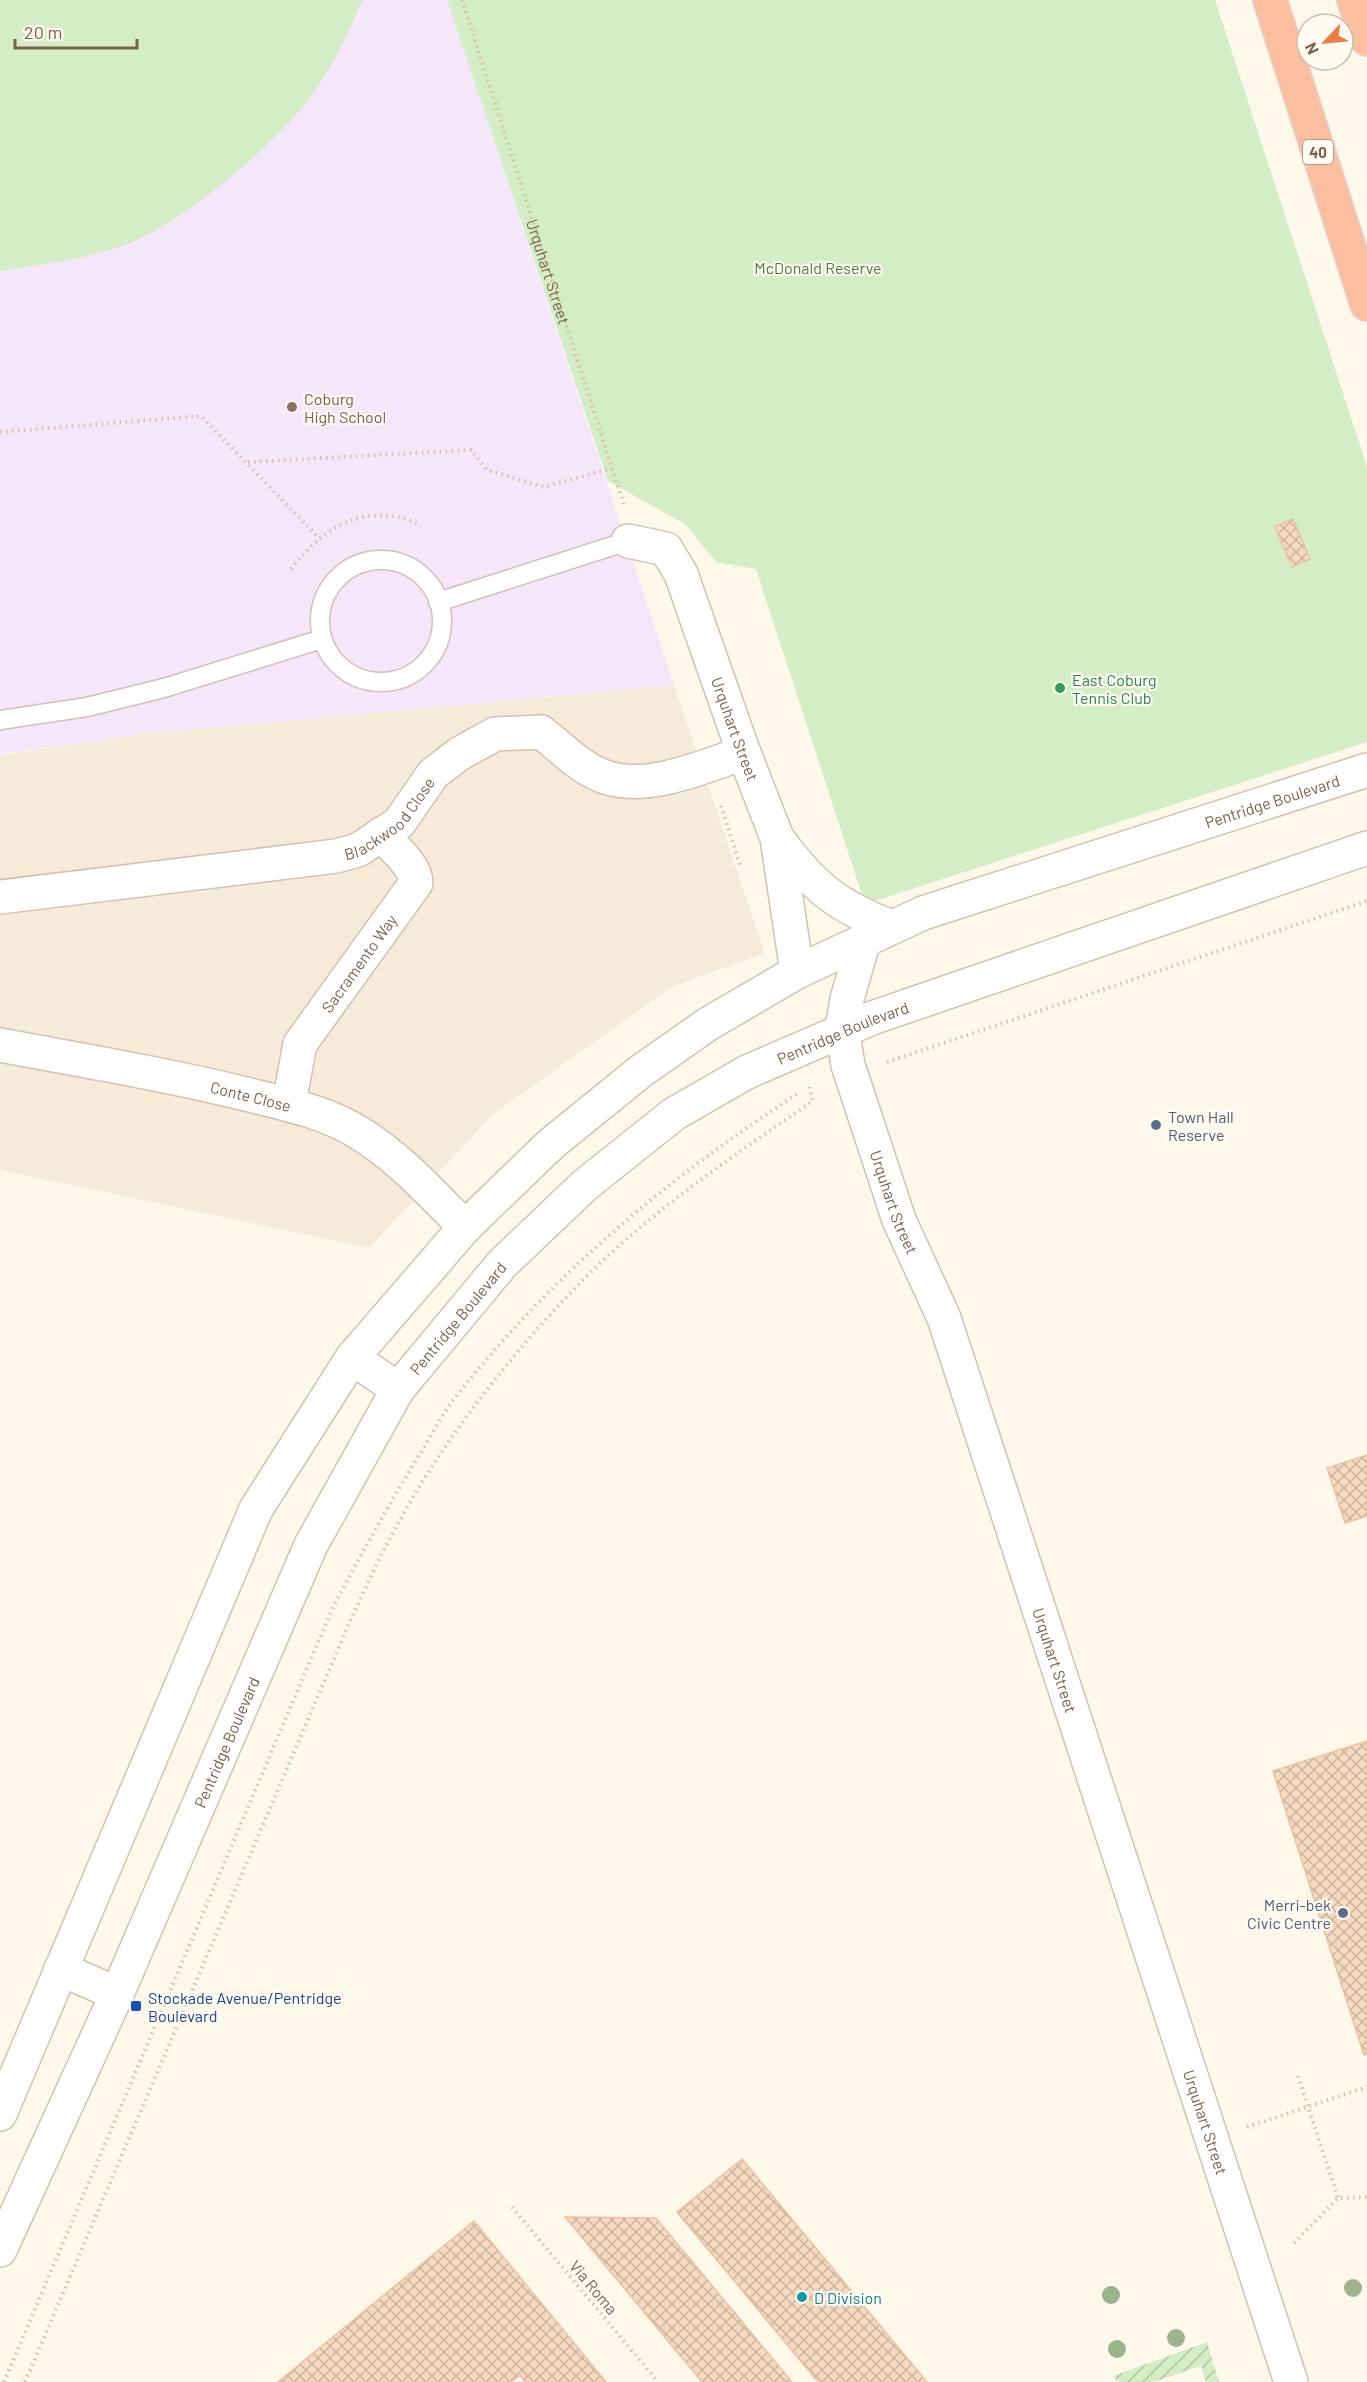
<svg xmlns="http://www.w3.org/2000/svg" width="1367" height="2382" font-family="Barlow,sans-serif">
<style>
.residential{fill:#f6ebd8}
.education{fill:#f5e6fb}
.green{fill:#d3edc6}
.garden{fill:url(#garden-furrows)}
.building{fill:url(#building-cross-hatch);stroke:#e9c29f;stroke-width:1.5}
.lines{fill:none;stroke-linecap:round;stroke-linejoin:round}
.lane-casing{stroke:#d2c1ae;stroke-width:21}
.street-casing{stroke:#d2c1ae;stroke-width:36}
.secondary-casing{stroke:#d5c2ab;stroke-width:36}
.highway-casing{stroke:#ddd6d0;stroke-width:36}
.path{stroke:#dbbda2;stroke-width:4;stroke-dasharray:1.5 4.5;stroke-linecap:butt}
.lane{stroke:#fff;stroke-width:18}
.street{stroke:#fff;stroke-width:33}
.secondary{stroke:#fff;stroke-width:33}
.highway{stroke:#fbbe9e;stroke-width:33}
.tree{fill:#9cb48b}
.education-dot{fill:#8d6e63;stroke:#fffbf2;stroke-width:2}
.leisure-dot{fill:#2e9e5b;stroke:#fffbf2;stroke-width:2}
.service-dot{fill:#5c6f8a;stroke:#fffbf2;stroke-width:2}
.transit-dot{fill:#1a4fb4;stroke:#fffbf2;stroke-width:2}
.culture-dot{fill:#0f9aa8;stroke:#fffbf2;stroke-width:2}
.labels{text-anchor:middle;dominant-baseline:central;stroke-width:4.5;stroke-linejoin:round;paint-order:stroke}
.shield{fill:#fffbf2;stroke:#a38e7c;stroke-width:1.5}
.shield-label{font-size:15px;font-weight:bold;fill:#7c604a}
.park-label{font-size:16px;fill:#4b7c3e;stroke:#fffbf2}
.street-label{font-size:16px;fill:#7c604a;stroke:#fffbf2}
.education-label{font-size:16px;fill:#785e54;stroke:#fffbf2;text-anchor:start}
.leisure-label{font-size:16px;fill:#27864d;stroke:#fffbf2;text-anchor:start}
.service-label{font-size:16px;fill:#4e5e75;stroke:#fffbf2;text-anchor:start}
.transit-label{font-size:16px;fill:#164399;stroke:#fffbf2;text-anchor:start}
.culture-label{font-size:16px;fill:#0d838f;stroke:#fffbf2;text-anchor:start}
</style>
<defs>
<pattern id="garden-furrows" width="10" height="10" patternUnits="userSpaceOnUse" patternTransform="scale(1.5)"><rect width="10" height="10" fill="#d3edc6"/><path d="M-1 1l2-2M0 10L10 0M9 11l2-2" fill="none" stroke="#b0c3a3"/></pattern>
<pattern id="building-cross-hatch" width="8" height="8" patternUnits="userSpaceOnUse" patternTransform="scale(1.5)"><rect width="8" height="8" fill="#f5dac0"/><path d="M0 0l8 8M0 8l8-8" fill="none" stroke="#cbb49e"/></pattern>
</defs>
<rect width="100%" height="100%" fill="#fef8ea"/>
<!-- residential -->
<path class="residential" d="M674 685 765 953 672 987 492 1115 369 1248 0 1170V755L143 734Z"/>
<!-- education -->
<path class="education" d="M0 0H447L674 685 143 734 0 754Z"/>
<!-- green -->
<path class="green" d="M0 0H363C346 36 329 76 303 107 266 151 193 213 141 238 99 258 46 264 0 271Z
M447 0H1215L1367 467V742L865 904 756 569 716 562 685 524 608 481Z"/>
<!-- garden -->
<path class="garden" d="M1207 2342 1219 2382H1206L1201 2366 1154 2382H1118L1113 2376Z"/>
<!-- building -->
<path class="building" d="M1293 519 1310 559 1292 567 1275 527Z
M1367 1455V1516L1345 1523 1327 1468Z
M1367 1741V2054L1364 2055 1273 1771Z
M742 2159 927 2382H818L677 2212Z
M565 2217 656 2218 792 2382H702Z
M474 2221 606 2382H525L520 2375 511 2382H278Z"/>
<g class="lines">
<!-- lane casing -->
<g class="lane-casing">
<path id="lane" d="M320 621a61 61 0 1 1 122 0a61 61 0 1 1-122 0Z
M438 602 628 541
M0 720 87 707 164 688 322 639"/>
</g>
<!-- street casing -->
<g class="street-casing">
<g id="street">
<path id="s2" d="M628 541 666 549 681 574 741 745 777 838 797 972"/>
<path d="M778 839C812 886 838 907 892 927"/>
<path id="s3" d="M0 897 336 856 358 850 399 823 433 774 459 754 495 734 541 732C562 748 580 768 605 777 648 792 704 766 744 753"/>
<path id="s4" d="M864 940 847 999 842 1029 848 1065 899 1220 944 1318 1291 2382"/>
<path id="s5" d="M0 1045C85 1061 170 1075 254 1096 289 1105 324 1112 356 1131 398 1156 431 1193 465 1227"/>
<path id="s6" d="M289 1103 300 1044 416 883C416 865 392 847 381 834"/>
</g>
</g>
<!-- secondary casing -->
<g class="secondary-casing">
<g id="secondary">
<path d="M352 1358 398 1389"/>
<path d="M61 1969 117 1994"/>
<path id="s7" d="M0 2114 256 1509 352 1358 465 1227 551 1144 641 1071 708 1024 797 972 923 913 1367 770"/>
<path id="s8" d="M0 2250 117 1994 311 1545 398 1389 502 1264 585 1185 674 1114 747 1072 872 1018 1367 848"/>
</g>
</g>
<!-- highway casing -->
<g class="highway-casing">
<path id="highway" d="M1270 0 1367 304
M1354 0 1367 39"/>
</g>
<!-- path -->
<g class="path">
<path id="s1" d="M462 0 624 505"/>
<path d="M0 432 201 416 319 538"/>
<path d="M248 462 471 450 487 470 544 487 612 468"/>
<path d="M291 569C324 526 367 500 421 525"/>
<path d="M721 806 741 868"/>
<path d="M887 1062 1367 901"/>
<path d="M1298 2076 1338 2198"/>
<path d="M1247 2127 1367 2087"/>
<path d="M512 2207 658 2382"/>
<path d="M1294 2243 1338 2198 1367 2197"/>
<path d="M4 2382 333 1607C360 1556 388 1506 418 1457 429 1440 439 1420 451 1403 549 1277 664 1181 797 1094"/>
<path d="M25 2382 350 1621C363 1594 375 1566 389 1540 438 1447 505 1361 578 1285 647 1214 731 1157 813 1101L809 1087"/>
</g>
<!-- lane -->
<use href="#lane" class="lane"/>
<!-- street -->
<use href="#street" class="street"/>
<!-- secondary -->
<use href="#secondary" class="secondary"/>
<!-- highway -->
<use href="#highway" class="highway"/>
</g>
<!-- trees -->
<g class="tree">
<circle cx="1353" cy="2288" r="9"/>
<circle cx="1111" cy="2295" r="9"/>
<circle cx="1176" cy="2338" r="9"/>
<circle cx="1117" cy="2349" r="9"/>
</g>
<!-- markers -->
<circle class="education-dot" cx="292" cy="407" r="6"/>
<circle class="leisure-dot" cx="1060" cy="688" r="6"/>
<g class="service-dot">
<circle cx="1156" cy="1125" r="6"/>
<circle cx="1343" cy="1913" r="6"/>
</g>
<rect class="transit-dot" x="130" y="2000" width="12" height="12" rx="3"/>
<circle class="culture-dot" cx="802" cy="2297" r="6"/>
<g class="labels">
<!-- shield labels -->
<rect class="shield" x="1303" y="140" width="30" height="24" rx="4.5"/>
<g class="shield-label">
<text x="1318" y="152">40</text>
</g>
<!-- park labels -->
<g class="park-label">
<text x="818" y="267">McDonald Reserve</text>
</g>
<!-- street labels -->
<g class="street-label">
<text stroke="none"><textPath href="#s1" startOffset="285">Urquhart Street</textPath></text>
<text stroke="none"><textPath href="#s2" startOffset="232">Urquhart Street</textPath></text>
<text stroke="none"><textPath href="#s7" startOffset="1935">Pentridge Boulevard</textPath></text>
<text stroke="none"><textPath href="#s3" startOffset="406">Blackwood Close</textPath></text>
<text stroke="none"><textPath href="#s6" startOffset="160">Sacramento Way</textPath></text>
<text stroke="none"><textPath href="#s8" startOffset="1528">Pentridge Boulevard</textPath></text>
<text stroke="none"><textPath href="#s5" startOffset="256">Conte Close</textPath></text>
<text stroke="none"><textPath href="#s4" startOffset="273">Urquhart Street</textPath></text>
<text stroke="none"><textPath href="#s8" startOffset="1042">Pentridge Boulevard</textPath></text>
<text stroke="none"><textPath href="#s4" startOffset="759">Urquhart Street</textPath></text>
<text stroke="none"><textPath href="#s8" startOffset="556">Pentridge Boulevard</textPath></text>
<text stroke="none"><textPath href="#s4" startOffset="1245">Urquhart Street</textPath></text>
<text transform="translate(594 2287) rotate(50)">Via Roma</text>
</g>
<!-- education labels -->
<g class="education-label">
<text x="304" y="398">Coburg<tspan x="304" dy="18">High School</tspan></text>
</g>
<!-- leisure labels -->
<g class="leisure-label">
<text x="1072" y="679">East Coburg<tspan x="1072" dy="18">Tennis Club</tspan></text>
</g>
<!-- service labels -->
<g class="service-label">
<text x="1168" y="1116">Town Hall<tspan x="1168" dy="18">Reserve</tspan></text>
<text x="1331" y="1904" text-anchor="end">Merri-bek<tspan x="1331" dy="18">Civic Centre</tspan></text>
</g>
<!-- transit labels -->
<g class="transit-label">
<text x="148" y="1997">Stockade Avenue/Pentridge<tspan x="148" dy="18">Boulevard</tspan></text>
</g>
<!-- culture labels -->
<g class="culture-label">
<text x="814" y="2297">D Division</text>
</g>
</g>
<!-- north arrow -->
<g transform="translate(1325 42) rotate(244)"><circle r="28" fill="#fffbf2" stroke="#cbbdaf" stroke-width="1.5"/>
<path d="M0-4.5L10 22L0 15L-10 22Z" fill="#ee7c49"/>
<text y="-9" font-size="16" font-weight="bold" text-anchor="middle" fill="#7c604a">N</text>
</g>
<!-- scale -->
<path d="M15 39v9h122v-9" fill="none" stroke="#7c604a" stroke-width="3"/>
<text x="24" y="39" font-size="18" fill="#7c604a" stroke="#fffbf2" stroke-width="4.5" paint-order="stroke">20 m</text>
</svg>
